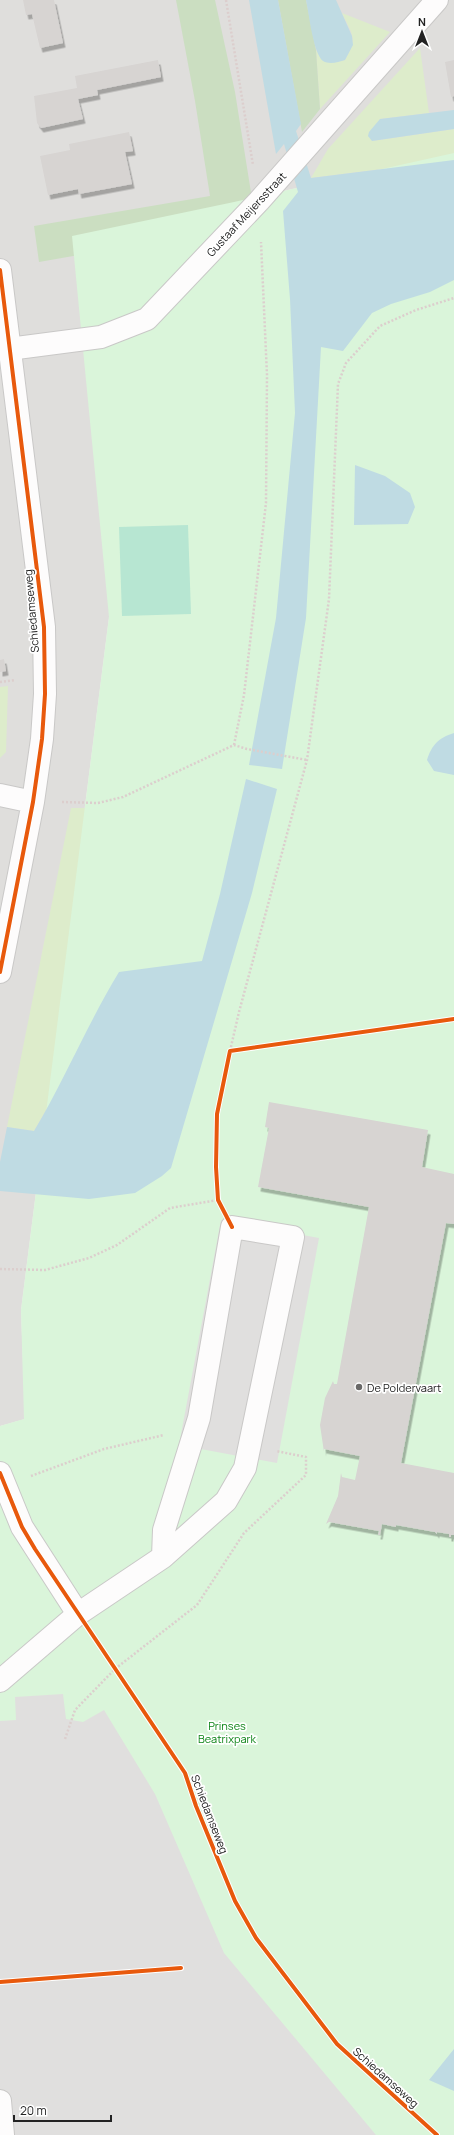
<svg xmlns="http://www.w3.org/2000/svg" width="454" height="2135" font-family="Manrope,sans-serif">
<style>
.residential{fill:#dfdedc}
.grass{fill:#ddeccb}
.forest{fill:#cbdec1}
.park{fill:#daf5da}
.pitch{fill:#b7e6d2}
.parking{fill:#e0dfde}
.water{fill:#bfdbe3}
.building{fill:#d7d4d2;filter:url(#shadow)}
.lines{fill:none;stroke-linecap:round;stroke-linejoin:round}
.minor-casing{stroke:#c9c8c7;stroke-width:24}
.path{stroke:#dccecd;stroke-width:2.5;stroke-dasharray:2 2;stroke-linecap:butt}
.minor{stroke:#fdfcfc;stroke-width:22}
.cycleway-casing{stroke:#fff;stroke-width:6}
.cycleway{stroke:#e8590c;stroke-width:4}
.poi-dot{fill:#6a6968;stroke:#fff;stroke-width:1.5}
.labels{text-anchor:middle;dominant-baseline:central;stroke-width:3.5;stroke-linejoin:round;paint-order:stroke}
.street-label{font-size:11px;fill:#222;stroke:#fff}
.poi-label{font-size:11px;fill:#222;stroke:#fff;text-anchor:start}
.park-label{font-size:11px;fill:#0c8416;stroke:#fff}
</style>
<defs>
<filter id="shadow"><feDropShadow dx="2.5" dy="4.5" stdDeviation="0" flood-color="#0004"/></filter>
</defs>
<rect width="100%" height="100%" fill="#f0eeeb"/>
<!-- residential -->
<path class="residential" d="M0 0H454V153L234 202 109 617 21 1310 25 1419 0 1426Z"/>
<!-- grass -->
<path class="grass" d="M342 13 390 32 320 109 316 50C325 63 330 64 345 60 358 37 352 35 342 13Z
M420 48 429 113 380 119 372 141 454 129V160L311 178 328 149Z
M8 686 6 752 0 758V687Z
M71 808H101L54 1097 34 1131 7 1127Z"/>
<!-- forest -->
<path class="forest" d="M176 0H215L235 92 256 224 39 262 34 226 210 196 195 101Z
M278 0H306L316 50 320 109 302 132Z"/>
<!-- park -->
<path class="park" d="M454 153V2135H0V1426L24 1419 21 1310 109 617 72 236 234 202Z"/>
<!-- pitch -->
<path class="pitch" d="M188 525 191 614 122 616 119 527Z"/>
<!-- parking -->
<path class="parking" d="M221 1220 319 1238 277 1463 179 1445Z
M63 1694 66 1719 83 1722 104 1710 155 1794 224 1953 376 2135H0V1721L16 1720 15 1697Z"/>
<!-- water -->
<path class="water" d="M249 0H278L301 124 296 131 311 178 454 160V280L430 292 391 304 372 313 343 351 321 347 306 618 282 769 249 765 276 618 295 413 290 299 283 211 298 192 284 144 276 154Z
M306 0H336L352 36 353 45 345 60C338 62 330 65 323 61 313 53 309 13 306 0Z
M454 110V129L372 141 368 136 369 132 380 119Z
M355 465 385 476 410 493 415 507 408 524 354 525Z
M454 733V775L434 771 427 760C432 745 438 738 454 733Z
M246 779 277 789 252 893 171 1168 162 1176 135 1193 89 1199 0 1191V1162L7 1127 34 1131C65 1079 88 1023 119 972L202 961 220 894Z
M454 2049V2091L429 2080Z"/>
<!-- building -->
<path class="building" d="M23 0H54L63 43 40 48 32 14 26 15Z
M158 60 161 77 97 90 98 95 78 99 83 119 41 128 37 123 34 96 77 88 75 76Z
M454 60V96L451 97 445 62Z
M129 132 133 151 125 152 132 184 79 194 78 189 48 195 40 156 70 150 69 144Z
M4 659 6 671 0 672V660Z
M269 1102 428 1130 422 1167 454 1174V1224L446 1223 401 1463 454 1473V1535H451V1537H449V1534L437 1532V1534L435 1532 396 1525V1527L382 1524 380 1535H378L379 1531 329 1522 326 1524 338 1496 341 1473 342 1477 355 1480 360 1456 324 1449V1452L320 1425 325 1398 333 1381 334 1384H337L369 1207 258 1187 269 1128 265 1127Z"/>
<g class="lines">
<!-- minor casing -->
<g class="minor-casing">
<path id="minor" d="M0 270 44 627 45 694 42 739 33 802 0 972
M9 349 101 337 147 319 259 201 437 0
M0 795 33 802
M0 1473 22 1527 78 1614
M0 1681 78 1614 163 1557 226 1501 245 1468 293 1237 232 1227 199 1418 164 1530 163 1557
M0 2101 3 2135"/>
</g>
<!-- path -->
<path class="path" d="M226 0 253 165
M0 682 15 680
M234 745 244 695 266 503 267 375 261 242
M62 802 98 803 123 797 234 745 247 749 307 760
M230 1051 239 1012 307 760 329 599 338 384 346 363 380 326 416 310 454 298
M0 1269 45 1270 89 1258 117 1245 170 1208 218 1200
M31 1476 104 1449 164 1435
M65 1739 75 1710 115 1669 197 1605 244 1533 306 1475V1457L276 1451"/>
<!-- minor -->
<use href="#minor" class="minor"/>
<!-- cycleway casing -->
<g class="cycleway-casing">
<path id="cycleway" d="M0 270 44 627 45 694 42 739 33 802 0 972
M232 1227 218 1200 216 1167 217 1114 230 1051 454 1019
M0 1473 22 1527 35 1549 185 1773 196 1806 235 1901 256 1938 337 2044 437 2135
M0 1982 181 1968"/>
</g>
<!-- cycleway -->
<use href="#cycleway" class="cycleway"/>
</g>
<!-- markers -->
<circle class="poi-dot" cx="359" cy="1387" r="4"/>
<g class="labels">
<!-- street labels -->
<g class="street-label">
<text transform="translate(246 214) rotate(-47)">Gustaaf Meijersstraat</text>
<text transform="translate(31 611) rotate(-95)">Schiedamseweg</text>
<text transform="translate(210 1814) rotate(69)">Schiedamseweg</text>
<text transform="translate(386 2077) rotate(42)">Schiedamseweg</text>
</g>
<!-- poi labels -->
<g class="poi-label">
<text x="367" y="1387">De Poldervaart</text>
</g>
<!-- park labels -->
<g class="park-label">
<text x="227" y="1725">Prinses<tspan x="227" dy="13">Beatrixpark</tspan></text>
</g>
</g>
<!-- north arrow -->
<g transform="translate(422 32)" stroke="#ffffff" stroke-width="3" paint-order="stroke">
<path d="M0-3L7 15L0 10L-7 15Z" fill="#222222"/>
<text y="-6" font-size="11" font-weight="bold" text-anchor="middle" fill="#222222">N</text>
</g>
<!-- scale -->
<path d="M14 2115v6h97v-6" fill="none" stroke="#222222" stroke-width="2"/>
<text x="20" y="2115" font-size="12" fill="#222222" stroke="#ffffff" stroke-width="3" paint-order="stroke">20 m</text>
</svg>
